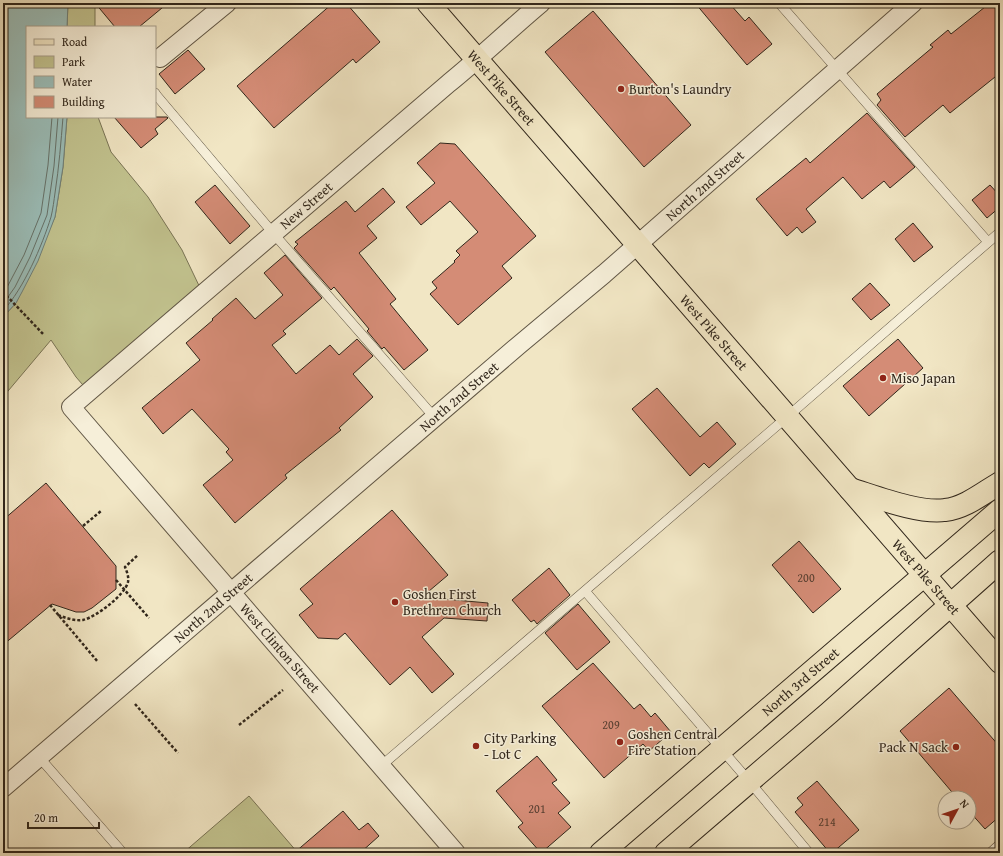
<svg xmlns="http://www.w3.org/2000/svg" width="1003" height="856" font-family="'Gentium Book Plus',serif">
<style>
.green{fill:#c2c38f;stroke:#797455}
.water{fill:#9bbeb9;stroke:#70817a}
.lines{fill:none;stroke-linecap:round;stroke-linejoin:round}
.shore{stroke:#66726a;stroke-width:1}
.building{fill:#d48c76;stroke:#30261b}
.lane-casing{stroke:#605645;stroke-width:10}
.street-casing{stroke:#605645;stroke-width:20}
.primary-casing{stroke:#30261b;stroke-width:24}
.highway-casing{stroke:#30261b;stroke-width:24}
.path{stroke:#30261b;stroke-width:2.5;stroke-dasharray:3 2;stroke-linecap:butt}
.lane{stroke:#f6efd9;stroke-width:9}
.street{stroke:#f6efd9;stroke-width:18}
.primary{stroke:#f1e6c4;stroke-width:22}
.highway{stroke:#f1e6c4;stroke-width:22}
.poi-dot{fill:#8f2418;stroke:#f6efd9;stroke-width:1.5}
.labels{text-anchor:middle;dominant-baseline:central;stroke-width:3;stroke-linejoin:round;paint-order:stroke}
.number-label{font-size:12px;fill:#594032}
.street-label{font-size:14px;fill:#30261b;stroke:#f6efd9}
.poi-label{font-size:14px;fill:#30261b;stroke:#f6efd9;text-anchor:start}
</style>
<rect width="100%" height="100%" fill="#f1e6c4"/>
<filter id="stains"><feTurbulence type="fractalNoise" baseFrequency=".005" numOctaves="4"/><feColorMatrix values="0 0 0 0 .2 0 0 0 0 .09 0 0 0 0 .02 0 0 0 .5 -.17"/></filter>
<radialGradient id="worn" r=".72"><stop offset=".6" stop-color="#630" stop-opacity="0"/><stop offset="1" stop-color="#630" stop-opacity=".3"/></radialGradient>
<!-- green -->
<path class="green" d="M68 3H95V27H67Z
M67 117H98L111 152 148 197 182 250 203 294 89 392 76 377 51 340 3 397V317L16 303 55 217 63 167Z
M249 796 298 853H183Z"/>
<!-- water -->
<path class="water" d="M3 3H68L67 27H27V117H67L63 167 55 217 38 261 22 292 16 303 3 317Z"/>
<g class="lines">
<!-- shore -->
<path class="shore" d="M3 295 24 255 41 213 48 165 52 117
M3 304 15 287 30 257 47 215 54 166 58 117
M3 311C24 288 42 246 51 217 53 209 54 200 55 193 59 167 61 142 63 117"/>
</g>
<!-- building -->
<path class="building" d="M95 3H168L139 27H115Z
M333 3H346L380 42 356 63 353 59 274 128 237 86Z
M695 3H729L745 21 749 17 772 44 747 65Z
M990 3H1000V73L950 113 943 105 905 137 877 105 881 100 877 94 933 47 930 45 948 30 951 34Z
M593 11 691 125 644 167 545 52Z
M188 50 205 69 175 94 159 74Z
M867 113 915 167 890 188 884 181 862 199 843 177 806 209 816 222 802 233 797 227 787 236 756 199 806 158 810 163Z
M114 117H167L168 118 155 129 158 134 141 148Z
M440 143 455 144 536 236 502 266 512 278 458 325 430 294 437 288 432 282 455 262 454 261 460 255 456 251 478 232 450 201 421 225 406 207 435 183 417 163Z
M215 185 250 226 230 244 195 202Z
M990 185 1000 196V207L987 218 972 200Z
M383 188 395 202 367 226 377 238 359 253 396 299 390 304 428 350 404 370 384 347 382 349 367 331 369 329 334 287 331 290 294 248 298 244 295 242 346 201 355 212Z
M913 223 933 247 914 262 895 239Z
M285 255 322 298 283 331 286 334 272 345 296 374 330 345 339 355 357 339 373 356 353 374 373 397 339 428 341 430 285 475 287 478 235 523 203 485 233 460 226 452 229 449 192 409 163 434 142 408 200 360 186 343 213 320 212 319 236 298 255 319 283 295 264 273Z
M870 283 890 305 871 320 852 299Z
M898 339 923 368 869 416 843 386Z
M657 388 700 437 717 422 736 444 709 468 704 463 690 476 632 409Z
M46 483 116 566V589L92 608 84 612H76L52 604 3 645V520Z
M392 510 448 575 422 597 488 603 487 621 444 618 422 637 454 674 432 693 410 667 390 685 345 633 338 639 318 638 299 615 313 604 300 589Z
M799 541 841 589 813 613 772 565Z
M549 568 570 595 537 624 534 620 531 622 512 600Z
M578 604 610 642 577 670 545 633Z
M593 663 634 709 640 704 651 717 655 713 671 732 649 751 643 744 604 778 542 706Z
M949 688 1000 747V816L985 829 969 811V798H957L900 731Z
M537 756 557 780 552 783 570 803 558 813 571 827 541 853 518 827 523 823 496 791Z
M817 781 859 830 832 853H830L795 812 803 805 797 798Z
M343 811 359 830 368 823 379 836 360 853H294Z"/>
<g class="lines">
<!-- lane casing -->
<g class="lane-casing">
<path id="lane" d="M779 3 988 242
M155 93 157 96 273 233 435 418
M585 591 749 781 809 853
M39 757 123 853
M381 766 787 417 1000 232
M990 853 1000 844"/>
</g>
<!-- street casing -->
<g class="street-casing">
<g id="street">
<path d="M160 58 227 3"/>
<path id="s1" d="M3 788 519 345 604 274 913 3"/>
<path id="s2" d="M456 853 71 407 449 83C481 57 510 29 541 3"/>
</g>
</g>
<!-- primary casing -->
<g class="primary-casing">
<g id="primary">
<path d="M850 489C876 497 920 514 945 510 965 508 983 493 1000 483"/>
<path id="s3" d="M601 853 1000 510"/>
<path d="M666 853 829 713 1000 561"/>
</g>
</g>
<!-- highway casing -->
<g class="highway-casing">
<g id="highway">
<path id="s4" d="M428 3 1000 662"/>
</g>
</g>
<!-- path -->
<path class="path" d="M3 292 44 335
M83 526 101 511
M116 580 149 618
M50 605 98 662
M58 615C66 618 74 621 83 620 96 617 125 595 128 582 129 577 127 572 125 567L138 555
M135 704 178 753
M239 725 283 690"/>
<!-- lane -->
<use href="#lane" class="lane"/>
<!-- street -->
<use href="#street" class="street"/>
<!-- primary -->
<use href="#primary" class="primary"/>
<!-- highway -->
<use href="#highway" class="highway"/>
</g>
<!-- markers -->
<g class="poi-dot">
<circle cx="621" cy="89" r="4"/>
<circle cx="883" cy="378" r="4"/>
<circle cx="395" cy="602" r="4"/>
<circle cx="620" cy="742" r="4"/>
<circle cx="476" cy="746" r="4"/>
<circle cx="956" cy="747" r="4"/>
</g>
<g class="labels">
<!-- number labels -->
<g class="number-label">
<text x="806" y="577">200</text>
<text x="611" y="724">209</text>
<text x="537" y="808">201</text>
<text x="827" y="821">214</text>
</g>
<!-- street labels -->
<g class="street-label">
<text stroke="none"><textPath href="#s4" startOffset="112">West Pike Street</textPath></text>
<text stroke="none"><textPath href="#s1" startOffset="925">North 2nd Street</textPath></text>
<text stroke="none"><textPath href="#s2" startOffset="899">New Street</textPath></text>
<text stroke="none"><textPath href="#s4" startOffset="436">West Pike Street</textPath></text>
<text stroke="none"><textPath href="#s1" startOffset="601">North 2nd Street</textPath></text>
<text stroke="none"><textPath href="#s4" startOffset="760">West Pike Street</textPath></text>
<text stroke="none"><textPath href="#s1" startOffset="277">North 2nd Street</textPath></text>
<text transform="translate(280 648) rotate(49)">West Clinton Street</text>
<text stroke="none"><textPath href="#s3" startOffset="263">North 3rd Street</textPath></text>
</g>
<!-- poi labels -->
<g class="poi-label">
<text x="629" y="89">Burton's Laundry</text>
<text x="891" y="378">Miso Japan</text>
<text x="403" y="594">Goshen First<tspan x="403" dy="16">Brethren Church</tspan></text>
<text x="628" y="734">Goshen Central<tspan x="628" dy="16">Fire Station</tspan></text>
<text x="484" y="738">City Parking<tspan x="484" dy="16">- Lot C</tspan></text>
<text x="948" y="747" text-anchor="end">Pack N Sack</text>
</g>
</g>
<!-- margin -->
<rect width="1003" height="856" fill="none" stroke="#f1e6c4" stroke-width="16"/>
<rect x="4" y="4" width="995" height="848" fill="none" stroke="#30261b" stroke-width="2"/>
<rect x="8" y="8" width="987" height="840" fill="none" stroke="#30261b"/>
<!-- legend -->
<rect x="26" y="26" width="130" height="92" fill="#f6efd9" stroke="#a79f8d"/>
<rect x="34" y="39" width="20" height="6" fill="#f1e6c4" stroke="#a79f8d"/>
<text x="62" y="46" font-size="12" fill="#30261b">Road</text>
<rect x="34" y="56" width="20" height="12" fill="#c2c38f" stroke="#a79f8d"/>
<text x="62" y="66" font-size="12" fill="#30261b">Park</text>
<rect x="34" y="76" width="20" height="12" fill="#9bbeb9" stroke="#a79f8d"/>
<text x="62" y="86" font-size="12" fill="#30261b">Water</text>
<rect x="34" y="96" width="20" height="12" fill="#d48c76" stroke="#a79f8d"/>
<text x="62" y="106" font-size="12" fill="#30261b">Building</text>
<!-- north arrow -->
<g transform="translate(957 810) rotate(50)"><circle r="19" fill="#f6efd9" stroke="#a79f8d"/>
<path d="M0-3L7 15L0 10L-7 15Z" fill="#8f2418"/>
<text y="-6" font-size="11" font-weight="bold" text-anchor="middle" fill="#30261b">N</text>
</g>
<!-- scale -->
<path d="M28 822v6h71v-6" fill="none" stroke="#30261b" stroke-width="2"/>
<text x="34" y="822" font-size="12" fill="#30261b" stroke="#f6efd9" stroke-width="3" paint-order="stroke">20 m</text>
<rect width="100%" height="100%" filter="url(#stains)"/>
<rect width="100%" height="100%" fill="url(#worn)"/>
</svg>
